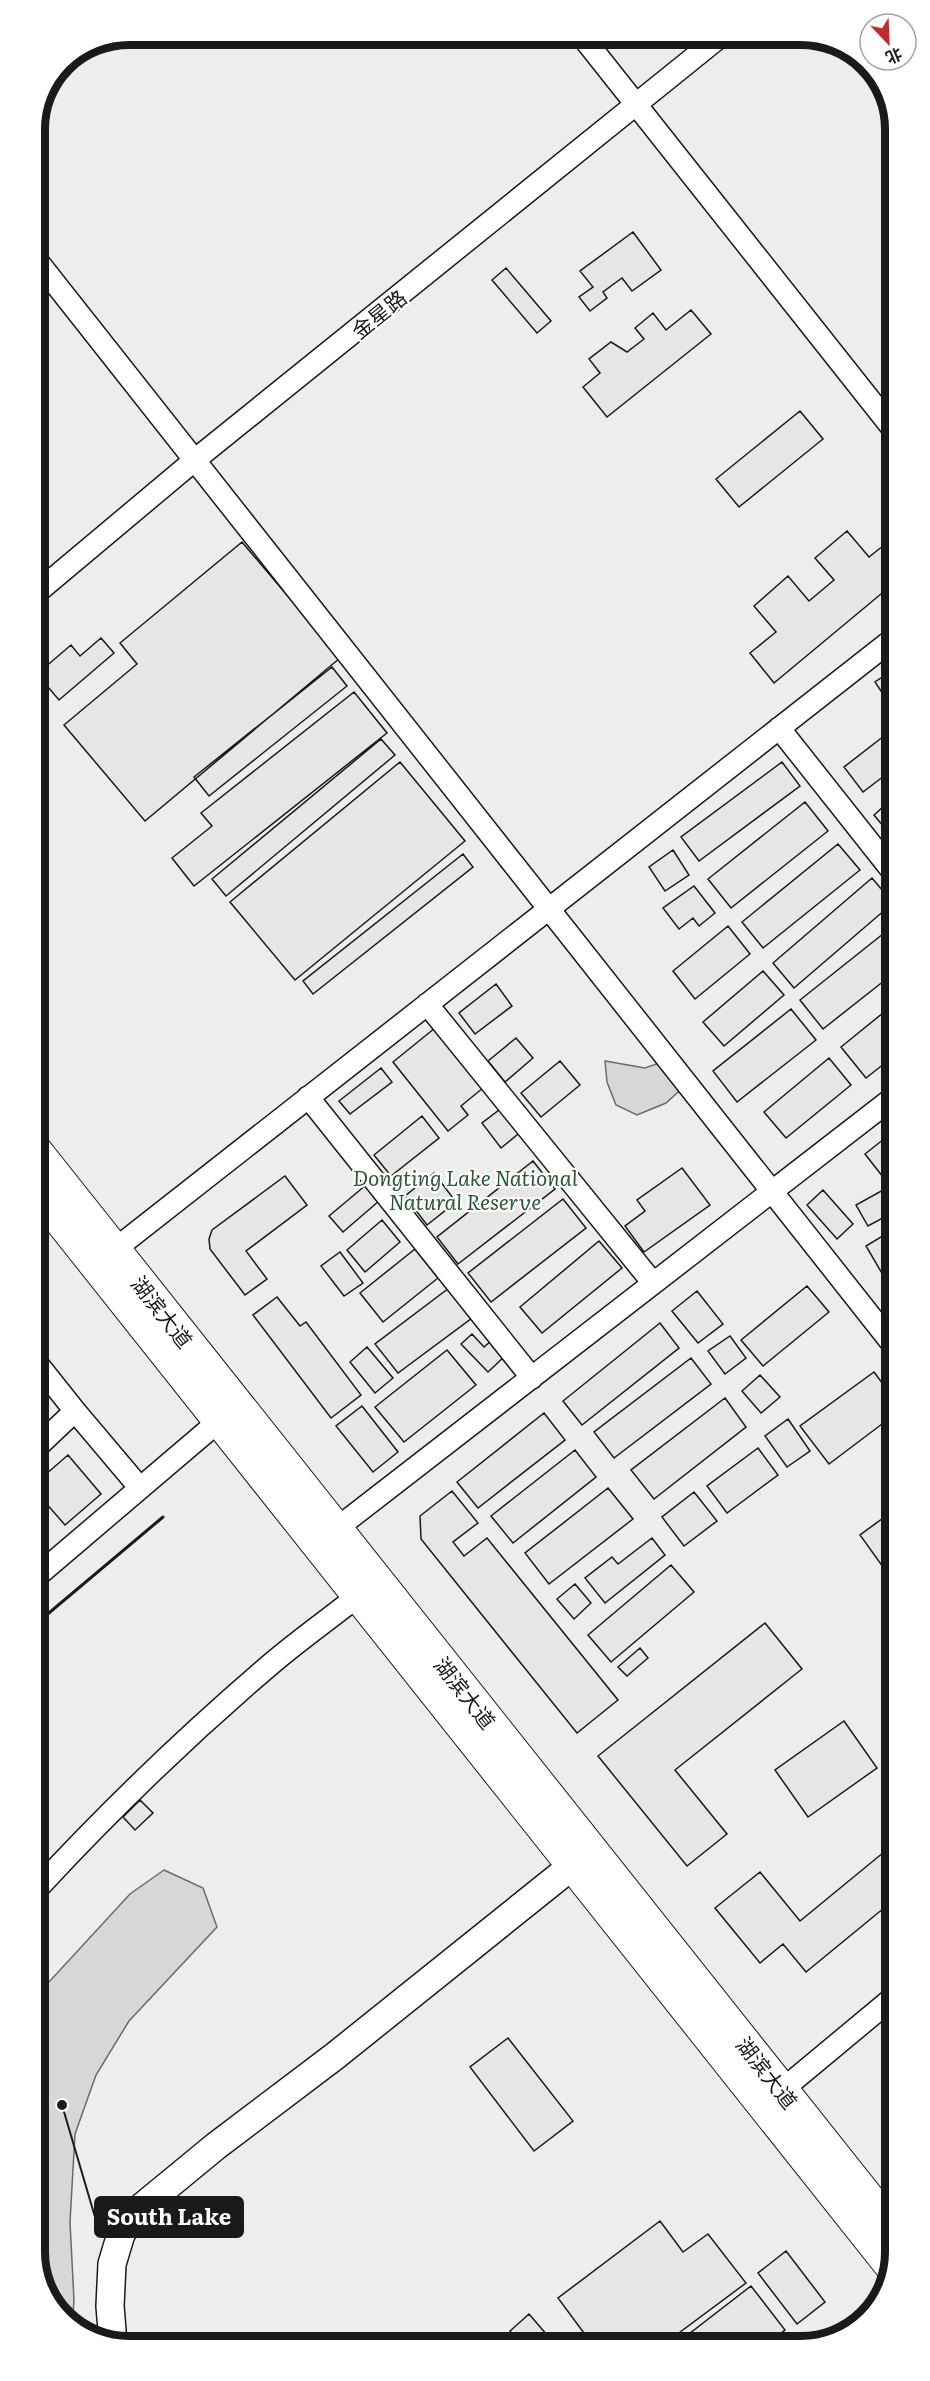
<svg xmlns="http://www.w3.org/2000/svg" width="930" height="2381" font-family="Literata,'Noto Sans SC',serif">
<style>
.green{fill:#ededed;stroke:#6a6a6a;stroke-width:1.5}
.water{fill:#d7d7d7;stroke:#6a6a6a;stroke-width:1.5}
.building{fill:#e6e6e6;stroke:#1a1a1a;stroke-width:1.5}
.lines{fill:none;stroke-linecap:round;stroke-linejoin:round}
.minor-casing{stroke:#1a1a1a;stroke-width:24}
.major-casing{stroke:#1a1a1a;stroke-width:30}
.highway-casing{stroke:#1a1a1a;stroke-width:34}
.minor{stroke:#fff;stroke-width:21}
.major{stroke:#fff;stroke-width:27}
.highway{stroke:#fff;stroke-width:32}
.wall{stroke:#1a1a1a;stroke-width:3}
.labels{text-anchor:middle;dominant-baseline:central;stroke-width:4.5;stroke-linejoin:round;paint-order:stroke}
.street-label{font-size:21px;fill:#1a1a1a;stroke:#fff}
.park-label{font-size:21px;font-style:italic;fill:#2b5a34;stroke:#fff}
.rim{fill:none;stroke:#1a1a1a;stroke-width:8}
.leader{fill:none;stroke:#1a1a1a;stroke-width:2}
.callout-dot{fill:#1a1a1a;stroke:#fff;stroke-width:2}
.callout{fill:#1a1a1a;stroke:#1a1a1a;stroke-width:2}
.callout-label{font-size:22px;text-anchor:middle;font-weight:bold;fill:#fff}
</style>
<rect width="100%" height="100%" fill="#fff"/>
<!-- green -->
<path class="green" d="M129 35H808L863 58 892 104 895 2252 876 2310 826 2343 122 2346 71 2327 38 2277 35 123 62 62Z"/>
<!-- water -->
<path class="water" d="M605 1061 645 1068 659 1063 687 1084 666 1103 637 1115 616 1105 607 1082Z
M164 1870 203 1888 217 1927 129 2021 96 2075 75 2134 70 2222 74 2300 72 2327 38 2277 37 1995 130 1894Z"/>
<!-- building -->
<path class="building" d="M633 232 661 270 632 291 622 278 603 292 607 298 590 311 579 297 593 287 580 271Z
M506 268 551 321 537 333 492 280Z
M691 310 711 334 607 417 583 387 600 373 589 359 611 342 627 352 644 339 635 328 653 313 666 330Z
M800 411 823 439 739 507 716 479Z
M847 531 869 557 893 538V584L774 683 750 653 776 632 754 606 788 576 809 601 834 580 815 558Z
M242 542 340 658 145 821 64 725 137 664 120 643Z
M101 638 114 653 59 700 37 674 71 645 80 656Z
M332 667 347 686 209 796 194 777Z
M893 670V709L875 682Z
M354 692 387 733 194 886 172 858 212 826 201 813Z
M893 729V788L884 776 863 792 844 767Z
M381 739 395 755 226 896 212 879Z
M400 762 465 841 295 980 230 902Z
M782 762 800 786 699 861 681 837Z
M893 798V838L874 815Z
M805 802 828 831 731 908 708 879Z
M838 844 860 870 763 948 742 922Z
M673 850 689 875 665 891 649 867Z
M463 854 473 867 313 994 303 981Z
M872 878 893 903 794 988 773 963Z
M694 886 715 913 699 926 693 918 679 929 663 908Z
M728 926 750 954 695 999 673 971Z
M893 926 894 973 823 1029 800 1000Z
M763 971 784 995 724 1046 703 1022Z
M496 984 512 1006 475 1034 459 1013Z
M894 1004V1056L866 1078 841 1047Z
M791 1009 816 1040 737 1102 713 1071Z
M435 1028 483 1088 461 1106 468 1115 448 1131 393 1062Z
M516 1038 533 1058 505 1082 488 1061Z
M829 1058 851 1085 786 1138 764 1112Z
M560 1061 580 1085 541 1117 521 1093Z
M381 1068 392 1082 350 1114 339 1101Z
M503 1107 522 1131 501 1148 482 1123Z
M422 1116 439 1138 391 1176 374 1155Z
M894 1131V1183L890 1186 865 1154Z
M533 1161 555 1189 458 1264 437 1237Z
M682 1168 710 1205 644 1252 625 1226 645 1211 637 1200Z
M434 1173 456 1202 427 1225 405 1196Z
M285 1176 307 1205 246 1251 267 1279 245 1295 210 1249 209 1239 212 1230Z
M366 1185 379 1201 343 1232 329 1216Z
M823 1190 853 1224 837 1239 807 1205Z
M883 1190 894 1212 868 1226 856 1205Z
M563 1199 586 1228 491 1302 468 1273Z
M382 1220 400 1242 365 1272 347 1250Z
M894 1229V1268L883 1275 866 1246Z
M599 1241 622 1268 542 1333 520 1307Z
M415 1249 438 1278 383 1322 360 1293Z
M340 1252 363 1283 344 1296 321 1266Z
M807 1286 829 1312 763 1366 741 1340Z
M449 1288 472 1318 398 1373 375 1344Z
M697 1291 723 1324 698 1343 672 1311Z
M277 1297 300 1326 306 1322 361 1395 331 1418 253 1315Z
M660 1323 679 1348 582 1425 563 1401Z
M472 1334 484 1347 491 1341 505 1356 488 1372 461 1344Z
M730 1336 746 1358 725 1374 708 1351Z
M367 1347 393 1378 375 1393 350 1362Z
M447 1350 476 1385 404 1442 375 1407Z
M691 1358 711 1384 614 1458 594 1432Z
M874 1372 894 1399V1415L829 1464 800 1426Z
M760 1375 780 1397 761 1413 742 1391Z
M725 1398 746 1427 654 1499 631 1470Z
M362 1406 398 1452 373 1472 336 1426Z
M544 1413 565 1440 478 1508 457 1482Z
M788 1419 810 1451 787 1467 765 1436Z
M758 1448 778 1475 727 1513 707 1486Z
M575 1450 596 1477 513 1543 491 1516Z
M68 1455 101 1494 65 1525 37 1493V1482Z
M608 1488 633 1519 549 1584 525 1553Z
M452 1491 478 1523 453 1542 464 1556 487 1538 618 1700 577 1733 421 1539 420 1516Z
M694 1492 717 1521 684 1546 662 1517Z
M894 1510V1569L888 1574 860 1535Z
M652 1538 665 1555 605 1603 585 1578 612 1557 618 1564Z
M671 1565 694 1592 611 1662 588 1635Z
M575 1584 591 1603 574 1619 557 1599Z
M765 1623 802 1669 675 1770 727 1834 687 1866 598 1756Z
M640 1648 648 1658 627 1676 618 1667Z
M844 1721 877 1768 808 1817 775 1770Z
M140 1800 153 1813 135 1830 123 1817Z
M895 1843V1899L806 1972 783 1944 760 1963 715 1908 760 1872 800 1921Z
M508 2038 573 2121 534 2151 470 2067Z
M660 2221 683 2252 708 2234 746 2283 664 2344H592L558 2298Z
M786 2251 825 2302 797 2324 758 2273Z
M751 2286 785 2330 767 2343 676 2344Z
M529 2314 547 2335 536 2344 522 2345 510 2331Z
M848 2325 850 2327 825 2343 824 2342Z"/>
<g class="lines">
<!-- minor casing -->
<g class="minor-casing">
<path id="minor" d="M581 35 893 429
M35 258 894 1346
M35 594 196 459 722 35
M779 728 893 872
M427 1004 653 1283
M308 1097 532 1378
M114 1250 893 639
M36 1362 75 1411 37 1447
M75 1411 140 1488
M336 1529 894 1097
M37 1576 219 1421
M37 1889C111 1809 189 1734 271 1664 299 1640 329 1619 358 1596
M782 2090 895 1996"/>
</g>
<!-- major casing -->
<g class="major-casing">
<path id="major" d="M113 2343 110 2306 112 2264 121 2234 137 2211 216 2146 335 2056 572 1866"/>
</g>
<!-- highway casing -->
<g class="highway-casing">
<path id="highway" d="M36 1151 895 2232
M36 1190 891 2266"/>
</g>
<!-- minor -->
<use href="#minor" class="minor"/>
<!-- major -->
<use href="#major" class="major"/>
<!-- highway -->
<use href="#highway" class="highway"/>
<!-- wall -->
<path class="wall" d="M37 1629V1623L163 1517"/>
</g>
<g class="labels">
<!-- street labels -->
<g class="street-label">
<text transform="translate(378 313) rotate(-39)">金星路</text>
<text transform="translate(163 1311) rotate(52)">湖滨大道</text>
<text transform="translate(466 1692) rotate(52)">湖滨大道</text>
<text transform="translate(768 2072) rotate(52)">湖滨大道</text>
</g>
<!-- park labels -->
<g class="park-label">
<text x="465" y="1176">Dongting Lake National<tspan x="465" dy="24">Natural Reserve</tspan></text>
</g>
</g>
<!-- crop -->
<path d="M0 0H930V2381H0ZM129 45H801A84 84 0 0 1 885 129V2252A84 84 0 0 1 801 2336H129A84 84 0 0 1 45 2252V129A84 84 0 0 1 129 45Z" fill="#fff" fill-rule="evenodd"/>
<path class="rim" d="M129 45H801A84 84 0 0 1 885 129V2252A84 84 0 0 1 801 2336H129A84 84 0 0 1 45 2252V129A84 84 0 0 1 129 45Z"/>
<!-- callouts -->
<path class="leader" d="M62 2105L95 2217"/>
<circle class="callout-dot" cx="62" cy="2105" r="6"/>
<rect class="callout" x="95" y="2197" width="148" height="40" rx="6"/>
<g class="callout-label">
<text x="169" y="2225">South Lake</text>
</g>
<!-- north arrow -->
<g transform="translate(888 42) rotate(157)"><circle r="28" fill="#ffffff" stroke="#a3a3a3" stroke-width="1.5"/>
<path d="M0-4.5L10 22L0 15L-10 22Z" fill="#c62828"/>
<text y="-9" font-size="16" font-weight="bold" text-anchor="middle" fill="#1a1a1a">北</text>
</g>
</svg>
